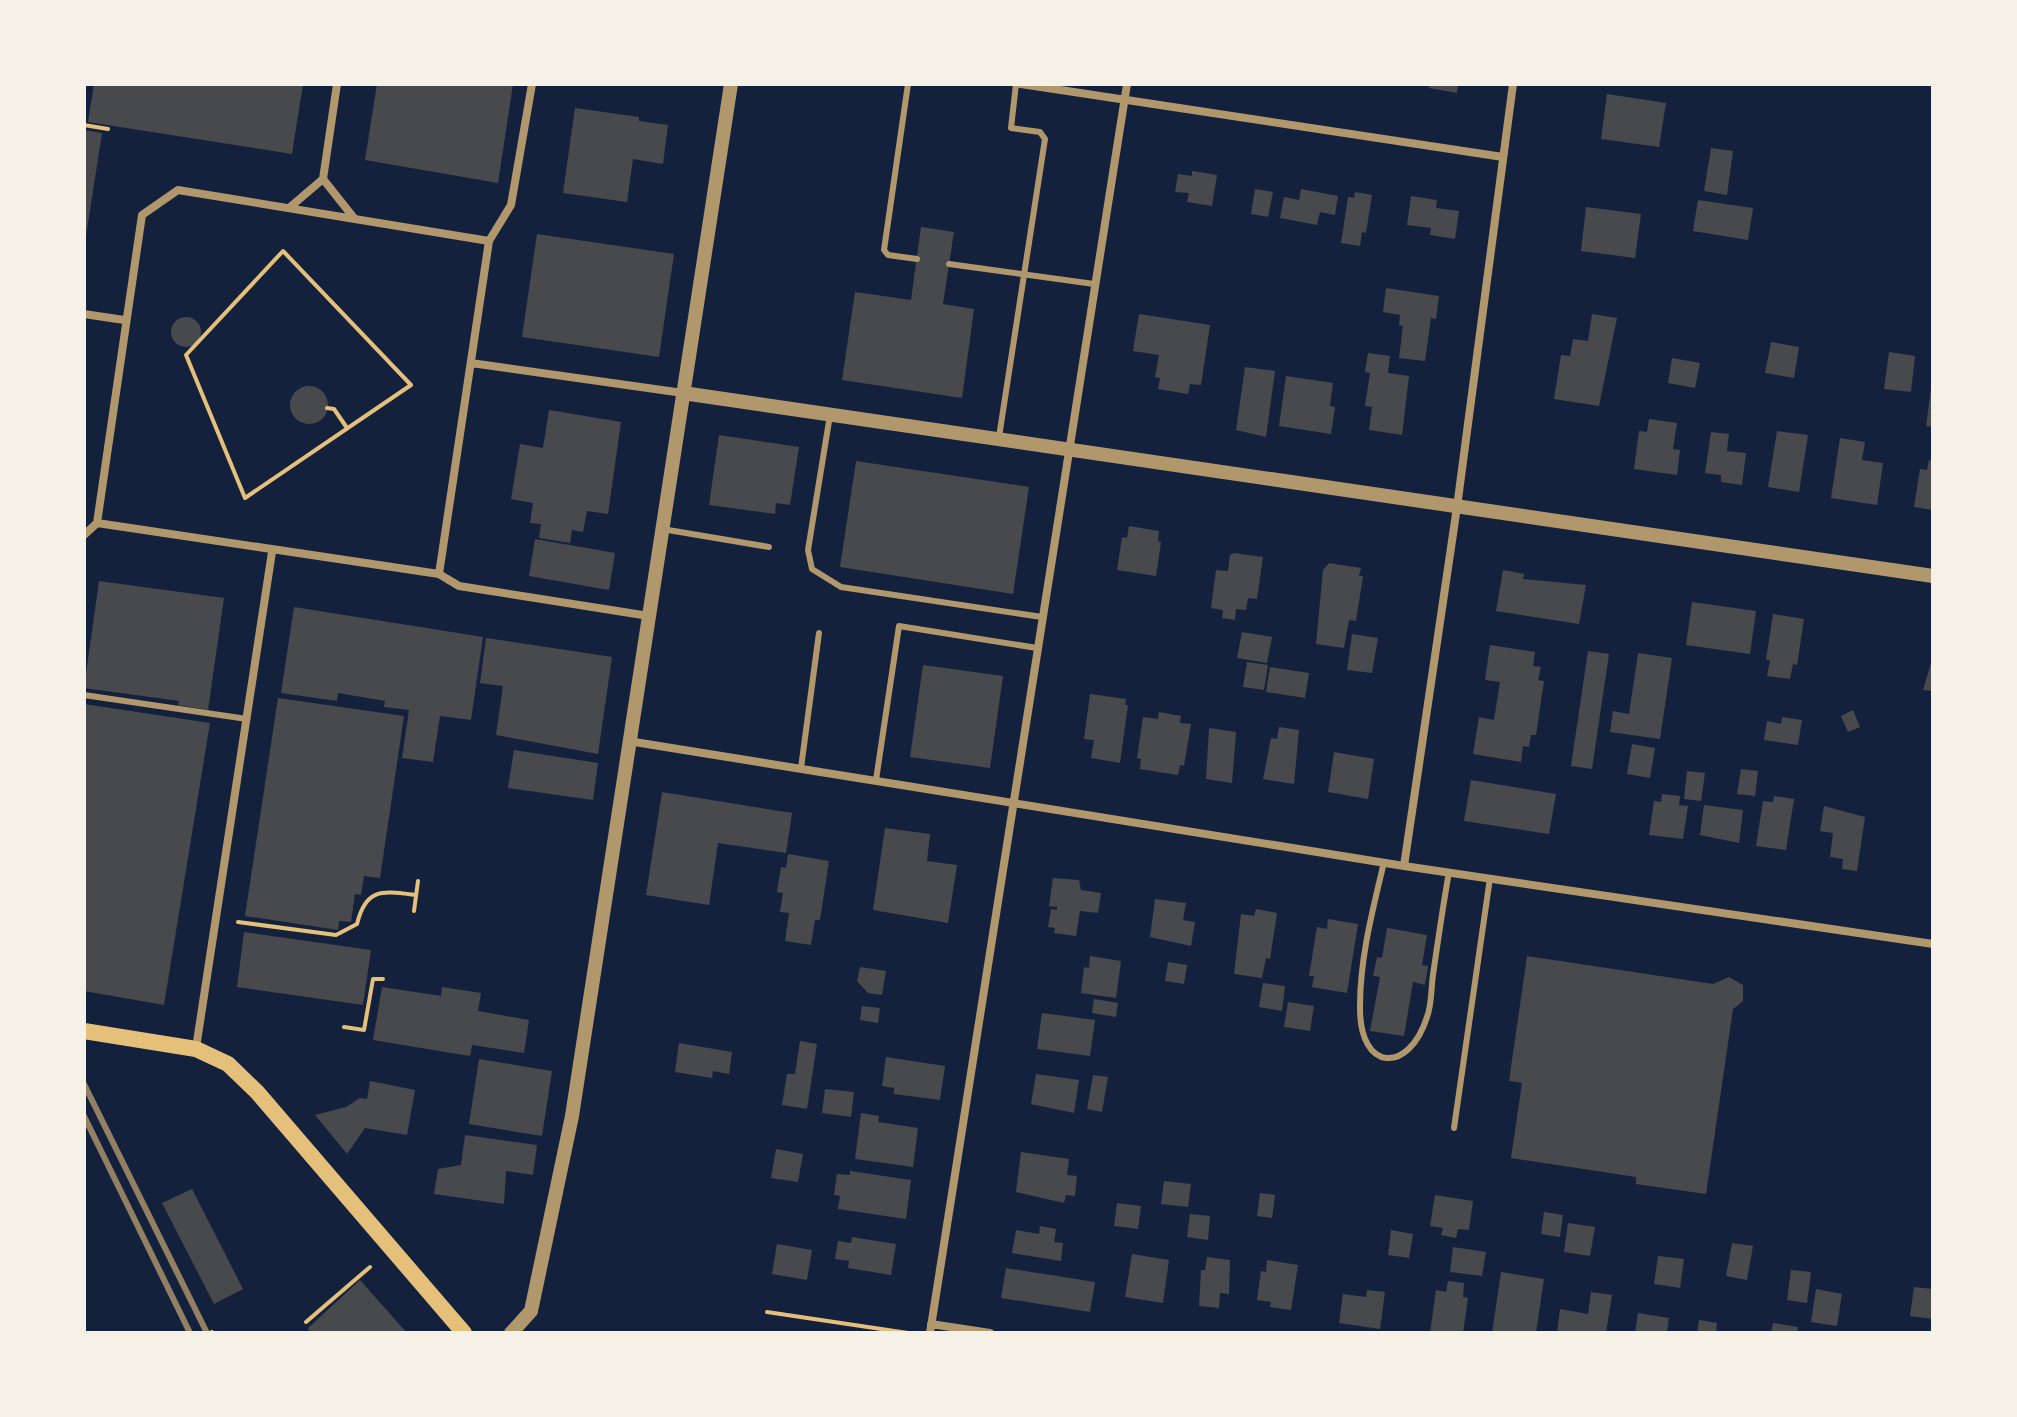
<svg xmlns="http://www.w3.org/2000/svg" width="2017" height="1417" font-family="'Alegreya Sans',sans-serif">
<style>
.building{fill:#48494c}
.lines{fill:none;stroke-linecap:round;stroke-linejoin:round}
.path{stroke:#e5c07b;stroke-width:4}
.service{stroke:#b1986c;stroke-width:6}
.minor{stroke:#b1986c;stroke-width:8}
.tertiary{stroke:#b1986c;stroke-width:14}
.secondary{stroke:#e5c07b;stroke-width:16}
.rail{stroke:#918062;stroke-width:6}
</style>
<rect width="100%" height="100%" fill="#14213d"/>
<!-- building -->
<path class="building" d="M94 84H303L292 154 88 122Z
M377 84H513L498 183 365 160Z
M1429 84H1458L1457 93 1429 88Z
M1607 94 1666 103 1659 147 1601 139Z
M575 108 639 117V121L668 125 663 164 633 159 627 202 563 193Z
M84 130 102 133 86 236H84Z
M1711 148 1733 151 1727 195 1704 191Z
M1192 171 1217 175 1212 206 1187 202 1189 193 1175 192 1178 174 1192 176Z
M1255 189 1273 192 1268 217 1251 214Z
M1301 189 1338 196 1335 215 1320 212 1317 225 1280 218 1284 197 1299 200Z
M1355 192 1372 195 1366 233 1362 232 1360 246 1341 243 1348 197 1354 198Z
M1411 196 1437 200 1436 208 1459 211 1455 239 1430 235 1431 228 1407 225Z
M1698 200 1753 208 1748 240 1693 231Z
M1586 207 1641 214 1635 258 1581 251Z
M921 227 954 232 943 304 974 309 962 398 842 380 855 292 911 300Z
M537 234 674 254 659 357 522 337Z
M1386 288 1439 296 1436 319 1431 318 1425 361 1399 358 1403 326 1399 325 1400 315 1383 312Z
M1139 314 1210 325 1201 385 1190 384 1188 394 1158 389 1160 378 1155 377 1159 355 1133 351Z
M1592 314 1617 318 1599 406 1554 399 1561 355 1570 356 1573 339 1588 341Z
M171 332a15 15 0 1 1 30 0a15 15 0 1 1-30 0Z
M1771 342 1799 347 1794 378 1765 373Z
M1889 352 1915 356 1911 392 1884 389Z
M1368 353 1390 356 1388 373 1409 376 1402 435 1369 430 1372 407 1365 406 1370 373 1365 372Z
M1672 358 1700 363 1695 388 1668 383Z
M1245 367 1275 371 1266 437 1236 430Z
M1286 376 1333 383 1330 406 1335 407 1331 434 1279 426Z
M290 405a19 19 0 1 1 38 0a19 19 0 1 1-38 0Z
M1931 389H1933V427L1926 426Z
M549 410 621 422 608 514 587 511 583 532 572 530 570 543 539 538 541 524 530 523 533 503 511 499 520 444 543 448Z
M1649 419 1677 423 1673 449 1680 450 1677 475 1634 469 1639 431 1647 432Z
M1777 431 1808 435 1799 492 1768 487Z
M1711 432 1729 434 1727 451 1746 453 1742 485 1721 482V475L1705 473Z
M719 435 799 447 790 505 776 503 775 514 709 505Z
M1840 438 1865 442 1862 460 1883 463 1877 505 1831 498Z
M1929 460 1933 461V510L1914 507 1920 469 1927 470Z
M856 461 1029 487 1013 594 840 567Z
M1129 526 1159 531 1158 541 1161 542 1156 576 1117 570 1122 537 1127 538Z
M535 539 615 553 609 590 529 576Z
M1234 553 1263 557 1257 599 1248 598 1246 610 1236 609 1235 620 1222 618 1223 610 1211 608 1216 570 1228 571 1230 555Z
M1329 563 1361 568 1359 576H1363L1356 621 1349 620 1344 648 1316 644 1323 570Z
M1503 570 1524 574 1523 579 1586 585 1579 624 1496 611Z
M99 581 224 598 208 710 178 705 179 701 84 688Z
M1692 602 1756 611 1750 654 1686 645Z
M294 607 483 637 471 720 440 716 433 762 402 758 409 710 384 707 385 701 338 693 337 701 281 693Z
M1773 614 1804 619 1797 665 1793 664 1790 679 1767 676 1770 660H1766Z
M1242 632 1272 637 1267 663 1237 658Z
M1352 634 1378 638 1372 673 1347 670Z
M486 638 612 657 598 754 496 735 503 686 480 683Z
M1490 645 1535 652 1533 666 1541 667 1538 680 1544 681 1536 735H1531L1529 747 1523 746 1521 762 1473 754 1479 717 1494 720 1500 682 1485 680Z
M1588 651 1609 654 1592 769 1571 766Z
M1638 653 1672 658 1660 739 1610 732 1613 711 1629 714Z
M1247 662 1268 665 1264 690 1243 687Z
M1931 663 1933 664V691L1923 690Z
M923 665 1003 676 990 768 910 757Z
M1270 667 1309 673 1305 698 1266 692Z
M1090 694 1126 699 1125 705H1128L1120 763 1091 758 1094 740 1084 739Z
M278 698 404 716 380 878 364 876 361 895 355 894 351 922 339 921 338 930 245 916Z
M84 704 210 723 164 1005 84 991Z
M1853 710 1860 727 1848 732 1841 716Z
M1159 712 1181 716 1180 723 1191 724 1184 766 1180 765 1178 775 1140 769 1141 759 1137 758 1143 717 1158 719Z
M1782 717 1802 720 1798 745 1764 740 1767 721 1781 724Z
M1279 727 1299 730 1294 784 1263 779 1271 738 1277 739Z
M1209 728 1236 732 1232 783 1206 779Z
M1632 744 1655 748 1650 778 1627 774Z
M514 750 598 763 593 800 508 788Z
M1334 752 1374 759 1368 799 1328 792Z
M1741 769 1758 771 1755 796 1737 794Z
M1687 771 1705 773 1701 801 1684 799Z
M1471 780 1556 794 1549 834 1464 821Z
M662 792 792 813 786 853 718 843 709 905 646 895Z
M1662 794 1680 796 1679 805 1688 806 1683 839 1649 835 1654 801 1661 802Z
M1774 796 1794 799 1786 850 1756 846 1763 801 1773 802Z
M1704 805 1743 810 1739 843 1700 835Z
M1824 806 1865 817 1857 871 1842 869 1843 859 1830 857 1833 833 1820 831Z
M885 828 930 834 927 861 957 865 948 923 873 910Z
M788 854 829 861 820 920H815L811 945 785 941 789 913 780 912 783 893 777 892 781 867 786 868Z
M1053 878 1079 880 1081 890 1101 893 1098 913 1080 911 1076 936 1054 933 1055 928 1048 927 1051 909 1057 910V907L1049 906Z
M1155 899 1186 903 1183 920 1195 922 1191 946 1150 937Z
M1256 909 1277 913 1270 959 1266 958 1262 978 1234 974 1241 914 1254 916Z
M1328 919 1358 924 1347 993 1312 987 1314 976H1309L1317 927 1327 929Z
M1387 928 1427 935 1422 965 1428 966 1425 985 1413 982 1404 1036 1370 1031 1380 977 1373 976 1377 957 1382 958Z
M244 932 371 950 363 1005 237 987Z
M1090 956 1121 961 1116 998 1081 993 1084 967 1089 968Z
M1527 956 1713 984 1729 977 1743 985V1001L1733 1009 1706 1194 1636 1184V1177L1511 1158 1522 1083 1509 1081Z
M1168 962 1187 965 1184 984 1165 981Z
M860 967 886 971 882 995 868 993 857 981Z
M1263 983 1285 986 1282 1011 1259 1007Z
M382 987 441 996 442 987 481 993 478 1011 529 1020 524 1053 472 1045 470 1056 373 1040Z
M1094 999 1118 1003 1116 1017 1092 1013Z
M1288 1002 1314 1006 1310 1031 1284 1027Z
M862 1006 880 1008 878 1023 860 1020Z
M1042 1013 1095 1020 1090 1056 1037 1049Z
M800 1041 817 1044 807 1109 782 1105 787 1074H795Z
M679 1043 732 1052 729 1074 713 1071 712 1078 675 1072Z
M886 1057 945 1066 940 1100 894 1094V1088L882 1086Z
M479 1059 552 1071 542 1136 469 1124Z
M1036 1074 1079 1080 1074 1113 1031 1104Z
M1093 1075 1108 1077 1102 1112 1087 1109Z
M370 1081 415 1090 407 1135 365 1128 347 1154 315 1115 346 1107 360 1098 367 1099Z
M825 1089 854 1092 851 1117 822 1113Z
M861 1113 879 1116 878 1122 918 1128 913 1167 855 1159Z
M465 1135 537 1145 533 1175 506 1171 504 1204 434 1194 438 1169 461 1165Z
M776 1149 803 1154 798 1182 771 1178Z
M1021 1152 1069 1159 1067 1175 1077 1176 1075 1196 1066 1195 1064 1203 1016 1192Z
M850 1171 911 1180 906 1219 838 1209 840 1196 834 1195 837 1174 850 1175Z
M1164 1181 1191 1184 1188 1207 1161 1204Z
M192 1189 243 1289 214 1304 162 1203Z
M1260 1193 1275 1195 1272 1218 1257 1216Z
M1435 1195 1473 1201 1469 1230 1458 1229 1456 1238 1441 1235 1443 1228 1430 1226Z
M1117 1203 1141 1206 1138 1229 1114 1226Z
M1544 1212 1563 1215 1560 1237 1541 1234Z
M1190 1214 1210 1216 1208 1240 1187 1237Z
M1568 1223 1595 1227 1590 1256 1564 1252Z
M1040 1226 1056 1229 1054 1242 1063 1243 1061 1261 1012 1253 1016 1230 1039 1234Z
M1391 1230 1413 1234 1409 1258 1388 1255Z
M852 1237 896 1244 891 1275 848 1268 849 1261 835 1259 838 1241 851 1243Z
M1732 1243 1753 1246 1747 1280 1726 1276Z
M777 1244 812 1250 807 1280 772 1274Z
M1453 1247 1486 1252 1482 1276 1450 1272Z
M1132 1254 1169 1260 1163 1303 1125 1297Z
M1658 1256 1684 1259 1680 1288 1654 1284Z
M1207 1257 1230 1260 1229 1294 1220 1293 1219 1308 1199 1306 1201 1270H1205Z
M1267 1260 1298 1265 1291 1310 1270 1307 1271 1302 1257 1300 1261 1271 1266 1272Z
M1006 1268 1095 1282 1090 1312 1001 1298Z
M1791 1270 1811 1272 1807 1303 1787 1300Z
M1501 1272 1544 1279 1536 1333H1492Z
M360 1280 407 1333H310L308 1328Z
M1448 1281 1464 1283 1463 1297 1468 1298 1463 1333H1430L1436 1290 1446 1292Z
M1914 1287 1933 1289V1319L1910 1316Z
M1816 1289 1842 1294 1837 1326 1811 1322Z
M1367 1290 1385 1292 1380 1329 1339 1323 1343 1294 1366 1297Z
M1591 1292 1612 1295 1606 1333H1557L1560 1309 1588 1314Z
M1638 1313 1669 1318 1667 1333H1635Z
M1699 1320 1717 1323 1716 1333H1697Z
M1773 1323 1798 1327 1797 1333H1771Z"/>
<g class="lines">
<!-- path -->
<path class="path" d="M84 125 108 129
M283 251 411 385 245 498 186 355Z
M327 408 334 409 347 428
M414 911 418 881
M238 922 336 935 357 924C366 887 383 891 416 895
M344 1027 364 1030 373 979H383
M767 1312 908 1333
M306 1322 370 1267
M210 1333 212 1332"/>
<!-- service -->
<path class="service" d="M908 84 884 250 888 255 917 259
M949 264 1094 284
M830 415 808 550 812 569 841 587 1042 617
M999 437 1045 139 1040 132 1011 128 1016 84
M662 529 769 547
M84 695 247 719
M801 768 819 633
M876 780 899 626 1037 648
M1384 862C1373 909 1360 957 1360 1006 1359 1073 1409 1074 1427 1017 1432 1004 1431 988 1433 975 1438 940 1443 906 1449 872
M1454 1128 1490 878"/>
<!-- minor -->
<path class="minor" d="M1021 84 1503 157
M323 179 354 218
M289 208 323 179 337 84
M84 314 124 320
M471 363 683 393
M97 523 142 215 178 190 489 241
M97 523 439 574 459 586 649 616
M84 535 97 523
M439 574 489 241 511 205 532 84
M628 741 1404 866 1933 944
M1404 866 1457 507 1513 84
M196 1048 272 552
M931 1324 990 1333
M930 1333 1127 84"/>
<!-- tertiary -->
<path class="tertiary" d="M683 393 1933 576
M511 1333 531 1311 572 1116 731 84"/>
<!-- secondary -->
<path class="secondary" d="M84 1031 196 1049 228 1064 257 1092 464 1333"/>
<!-- rail -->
<path class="rail" d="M84 1084 207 1333
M84 1116 190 1333"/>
</g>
<!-- border -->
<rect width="2017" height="1417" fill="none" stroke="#f6f1e7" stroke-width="172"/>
</svg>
